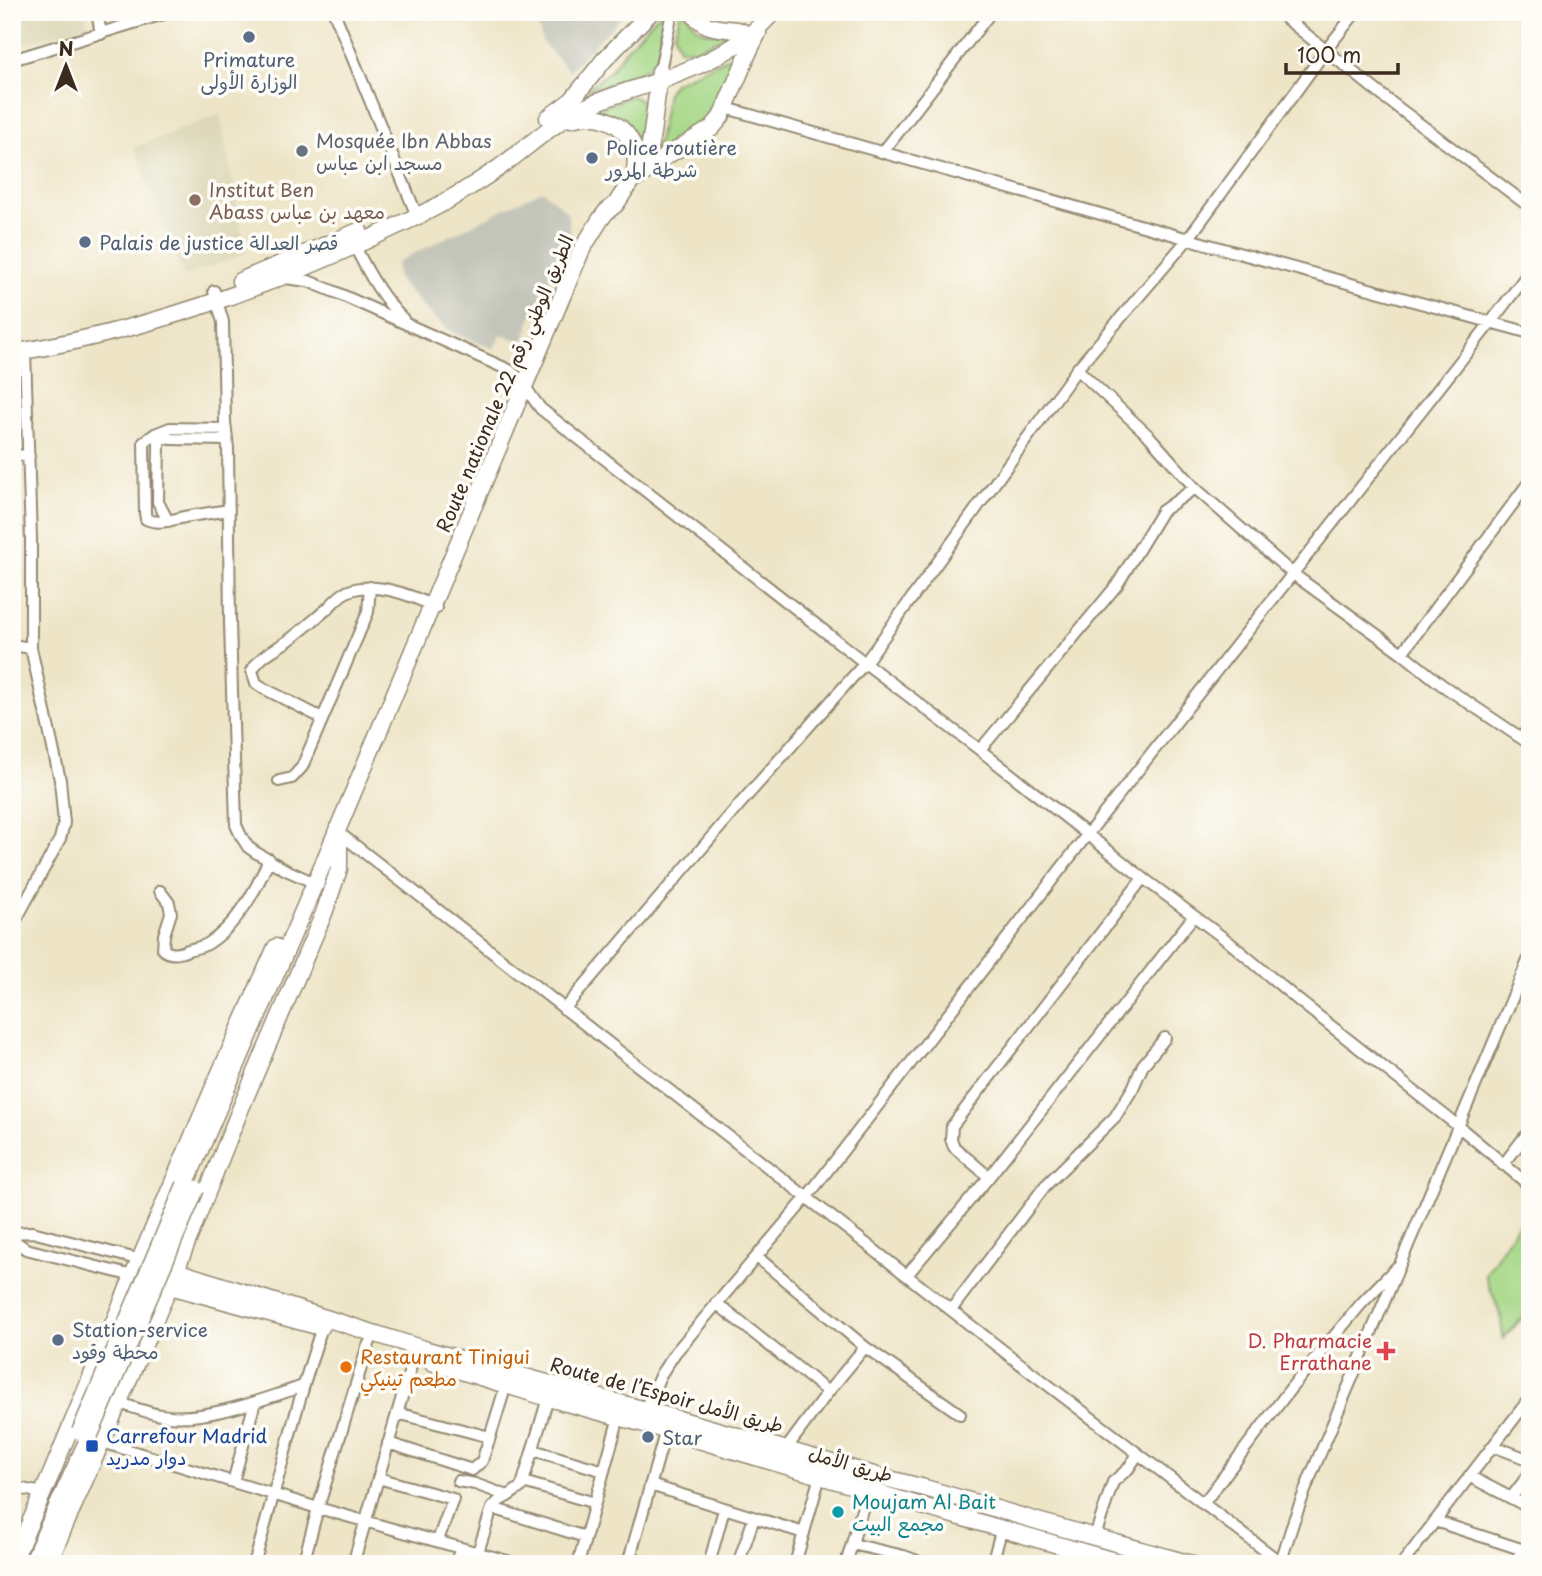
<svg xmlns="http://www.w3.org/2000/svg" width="1542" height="1576" font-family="'Playpen Sans','Playpen Sans Arabic',sans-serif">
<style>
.built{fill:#ddd8b8}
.industrial{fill:#c4c5b9}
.green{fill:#a6d786;stroke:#708052;stroke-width:2}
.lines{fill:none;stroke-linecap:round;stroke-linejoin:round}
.minor-casing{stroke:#948872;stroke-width:14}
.highway-casing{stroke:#948872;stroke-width:19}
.minor{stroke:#fff;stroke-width:10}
.highway{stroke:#fff;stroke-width:16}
.highway-bridge-casing{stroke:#948872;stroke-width:19;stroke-linecap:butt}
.highway-bridge{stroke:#fff;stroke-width:16}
.service-dot{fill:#5c6f8a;stroke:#fdfcf7;stroke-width:2.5}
.worship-dot{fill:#6b7280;stroke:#fdfcf7;stroke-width:2.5}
.education-dot{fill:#8d6e63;stroke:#fdfcf7;stroke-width:2.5}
.health-dot{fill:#e0444e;stroke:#fdfcf7;stroke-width:2.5}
.food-dot{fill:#e8710a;stroke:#fdfcf7;stroke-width:2.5}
.transit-dot{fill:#1a4fb4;stroke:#fdfcf7;stroke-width:2.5}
.culture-dot{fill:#0f9aa8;stroke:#fdfcf7;stroke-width:2.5}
.labels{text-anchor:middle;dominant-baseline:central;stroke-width:7;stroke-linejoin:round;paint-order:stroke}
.service-label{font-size:19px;fill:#4e5e75;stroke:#fdfcf7;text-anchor:start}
.worship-label{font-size:19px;fill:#5b616d;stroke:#fdfcf7;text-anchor:start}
.education-label{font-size:19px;fill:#785e54;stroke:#fdfcf7;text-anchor:start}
.street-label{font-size:19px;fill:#3b2a1e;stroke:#fdfcf7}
.health-label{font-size:19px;fill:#be3a42;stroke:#fdfcf7;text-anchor:end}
.food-label{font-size:19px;fill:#c56008;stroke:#fdfcf7;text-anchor:start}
.transit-label{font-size:19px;fill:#164399;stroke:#fdfcf7;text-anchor:start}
.culture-label{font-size:19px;fill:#0d838f;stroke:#fdfcf7;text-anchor:start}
</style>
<rect width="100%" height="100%" fill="#fdfcf7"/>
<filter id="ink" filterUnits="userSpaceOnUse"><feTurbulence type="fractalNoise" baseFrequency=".0143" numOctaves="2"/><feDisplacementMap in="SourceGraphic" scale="14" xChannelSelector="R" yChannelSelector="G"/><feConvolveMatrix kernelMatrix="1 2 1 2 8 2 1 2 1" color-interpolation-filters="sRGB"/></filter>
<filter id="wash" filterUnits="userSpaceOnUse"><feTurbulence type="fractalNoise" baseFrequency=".00686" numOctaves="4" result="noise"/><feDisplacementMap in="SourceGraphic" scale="28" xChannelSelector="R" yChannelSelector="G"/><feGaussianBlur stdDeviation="1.57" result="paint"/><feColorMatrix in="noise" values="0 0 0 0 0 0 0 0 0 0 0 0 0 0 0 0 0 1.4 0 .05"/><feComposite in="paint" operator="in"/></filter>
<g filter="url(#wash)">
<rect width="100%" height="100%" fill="#eee5c7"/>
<!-- built -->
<path class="built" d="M12 12H85L88 26 12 48Z
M220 114 246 253 184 277 134 147Z"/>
<!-- industrial -->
<path class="industrial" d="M534 12H626L569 71 543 43Z
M542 190 567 212 572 239 537 303 523 341 500 335 494 349 451 332 430 314 397 278V262Z"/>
<!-- green -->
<path class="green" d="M661 12H665C663 18 662 23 661 29 659 38 661 49 657 57 648 76 605 85 586 90L610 71 628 47Z
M681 12H686C697 35 708 33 731 34L695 50 679 48 674 34Z
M744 50 713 118 651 161 659 137 667 93 674 83Z
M631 96C649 102 651 107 647 125 645 135 643 144 641 154L593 111Z
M1530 1206V1309L1503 1339 1501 1316 1485 1275Z"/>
</g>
<g filter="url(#ink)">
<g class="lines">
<!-- minor casing -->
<g class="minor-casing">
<path id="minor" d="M97 12 101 34
M334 12 417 216
M1278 12 1388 100 1530 207
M12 60 170 12
M660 71 672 12
M726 108 1231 251 1530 333
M883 152 991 12
M353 242C366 270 381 297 403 319
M285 278 308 281 335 292 509 370C524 381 530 396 541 409L865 663 980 750 1143 878 1229 942 1298 1000 1458 1126 1530 1186
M214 291 223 322 225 422 228 448 230 623 236 825 241 836 248 847 255 852 284 869 319 885
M1077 369 1150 437 1195 488 1293 574 1402 653 1442 685 1530 744
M226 429 170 428 155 434 144 442 145 513 146 519C161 526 175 518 190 516 203 514 216 512 229 510
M158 435 171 439 227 440
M164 437 159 442 158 502 168 521
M12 455 29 456
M12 645 31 648
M1402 653 1530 481
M322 718 263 688 256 683 252 671C260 654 280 648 293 637 305 628 316 618 327 609 332 604 337 598 343 594 367 578 413 595 436 608
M980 750 1117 585 1162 511 1195 488
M279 781 292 778 302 767 368 612 370 587
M343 836 1010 1356 1280 1562
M160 891 169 903 171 913 164 935 163 949C170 956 179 954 188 950 195 948 203 947 209 943 238 924 256 891 269 859
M12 927 60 839 64 823 60 780 31 648V539L25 351
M564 1009 739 805 865 663 1077 369 1188 239 1326 50 1356 12
M1503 1165 1530 1130
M989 1177 954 1147 951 1139 952 1126 1143 878
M12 1233 32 1232 141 1260
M12 1239 26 1249 133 1276
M757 1257 865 1347 960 1414
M907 1275 989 1177 1193 917
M716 1303 828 1392
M951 1310 1045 1186 1115 1117 1133 1088 1143 1065 1165 1038
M119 1403C133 1407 147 1413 161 1415 201 1423 265 1399 303 1386
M397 1413 490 1437 506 1385
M643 1413 661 1374 675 1353 807 1197 1087 835 1491 322 1530 271
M102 1442 318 1508 518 1564
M388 1443 472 1470 482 1461 490 1437
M1493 1446 1530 1460
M786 1449 828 1392 865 1347
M533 1450 604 1471
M1469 1476 1530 1508
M378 1478 453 1499 438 1540
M458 1481 475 1484 508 1496 499 1501 492 1508 478 1552
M233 1482 255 1402
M523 1482 548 1398
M650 1485 804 1533
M12 1487 43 1493
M508 1496 521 1487 523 1482 595 1503
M1511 1498 1530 1473
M1203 1504 1291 1388 1361 1304 1397 1267
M492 1508 585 1537
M1435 1521 1530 1552
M1095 1536 1113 1482 1128 1469 1138 1454
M852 1544 904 1556 925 1564
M630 1557 651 1564
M254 1564C277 1485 296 1405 322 1327
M303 1564 318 1508 367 1348 370 1342
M353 1564 414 1356
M455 1564 461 1548
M578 1564 619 1417
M628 1564 666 1430
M709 1564 724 1509
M738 1564 754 1518
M795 1564 820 1476
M846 1564 868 1489
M992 1564 1002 1528
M1070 1564 1075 1549
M1280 1564 1294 1520 1309 1480 1530 956
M1402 1564 1530 1398
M1516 1564 1521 1549"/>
</g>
<!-- highway casing -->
<g class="highway-casing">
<path id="highway" d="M692 12C705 31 721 27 741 31L748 46
M548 118 572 100 604 60 651 12
M571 119C608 108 644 135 634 175
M639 177 660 160 712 128 721 117 749 51 758 33
M240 281 359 231
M12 353C134 333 253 293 365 241 393 227 423 215 450 199 467 189 484 178 500 167 527 148 551 124 582 109 605 97 631 90 656 82 699 67 743 48 773 12
M185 1185 315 883 582 249 600 220 606 212 616 204 642 164 649 149 652 133 660 71
M141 1260 427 1350 696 1424 877 1476 925 1488 1041 1522 1191 1564
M133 1276 321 1327
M432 1362 548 1398 641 1423 918 1505 1125 1564
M12 1564 52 1472 133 1276 216 1082 276 947
M32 1564 39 1547 89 1437
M48 1564 170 1285 240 1110 324 913 339 869V843"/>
</g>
<!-- minor -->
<use href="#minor" class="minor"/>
<!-- highway -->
<use href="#highway" class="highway"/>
<!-- highway-bridge casing -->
<g class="highway-bridge-casing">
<path id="highway-bridge" d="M80 1432 185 1185
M89 1437 196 1189"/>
</g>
<!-- highway-bridge -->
<use href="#highway-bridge" class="highway-bridge"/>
</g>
</g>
<!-- markers -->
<g class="service-dot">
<circle cx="249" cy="37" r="7"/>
<circle cx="592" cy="158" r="7"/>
<circle cx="85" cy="242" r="7"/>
<circle cx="58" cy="1340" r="7"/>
<circle cx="648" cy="1437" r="7"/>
</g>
<circle class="worship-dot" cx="302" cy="151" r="7"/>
<circle class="education-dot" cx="195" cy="200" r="7"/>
<path class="health-dot" d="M1382.5 1340.5h7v7h7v7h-7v7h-7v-7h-7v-7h7z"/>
<circle class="food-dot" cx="346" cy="1367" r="7"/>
<rect class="transit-dot" x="85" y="1439" width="14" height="14" rx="3.5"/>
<circle class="culture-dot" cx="838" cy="1512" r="7"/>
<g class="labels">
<!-- service labels -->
<g class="service-label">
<text x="249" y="59" text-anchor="middle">Primature<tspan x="249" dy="22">الوزارة الأولى</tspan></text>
<text x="606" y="147">Police routière<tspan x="606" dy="22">شرطة المرور</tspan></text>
<text x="99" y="242">Palais de justice قصر العدالة</text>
<text x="72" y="1329">Station-service<tspan x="72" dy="22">محطة وقود</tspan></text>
<text x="662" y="1437">Star</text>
</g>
<!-- worship labels -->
<g class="worship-label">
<text x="316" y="140">Mosquée Ibn Abbas<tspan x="316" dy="22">مسجد ابن عباس</tspan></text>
</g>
<!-- education labels -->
<g class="education-label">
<text x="209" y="189">Institut Ben<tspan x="209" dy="22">Abass معهد بن عباس</tspan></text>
</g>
<!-- street labels -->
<g class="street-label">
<text transform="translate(504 383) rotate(-67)">Route nationale 22 الطريق الوطني رقم</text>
<text transform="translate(667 1394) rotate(15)">Route de l’Espoir طريق الأمل</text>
<text transform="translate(851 1463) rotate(16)">طريق الأمل</text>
</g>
<!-- health labels -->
<g class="health-label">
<text x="1372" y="1340">D. Pharmacie<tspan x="1372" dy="22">Errathane</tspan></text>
</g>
<!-- food labels -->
<g class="food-label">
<text x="360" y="1356">Restaurant Tinigui<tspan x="360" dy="22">مطعم تينيكي</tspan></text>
</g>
<!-- transit labels -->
<g class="transit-label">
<text x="106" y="1435">Carrefour Madrid<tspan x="106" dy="22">دوار مدريد</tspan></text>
</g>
<!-- culture labels -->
<g class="culture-label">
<text x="852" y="1501">Moujam Al Bait<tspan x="852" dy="22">مجمع البيت</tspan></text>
</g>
</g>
<!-- margin -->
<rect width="1542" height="1576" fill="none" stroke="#fdfcf7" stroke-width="42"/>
<!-- north arrow -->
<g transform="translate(66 66)" stroke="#fdfcf7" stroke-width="5" paint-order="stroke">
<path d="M0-5L12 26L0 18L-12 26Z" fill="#3b2a1e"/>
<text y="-10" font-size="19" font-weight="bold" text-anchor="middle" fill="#3b2a1e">N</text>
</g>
<!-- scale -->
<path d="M1286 63v10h112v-10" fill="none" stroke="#3b2a1e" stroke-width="3.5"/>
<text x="1297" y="63" font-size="21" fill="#3b2a1e" stroke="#fdfcf7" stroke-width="5" paint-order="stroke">100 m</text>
</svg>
